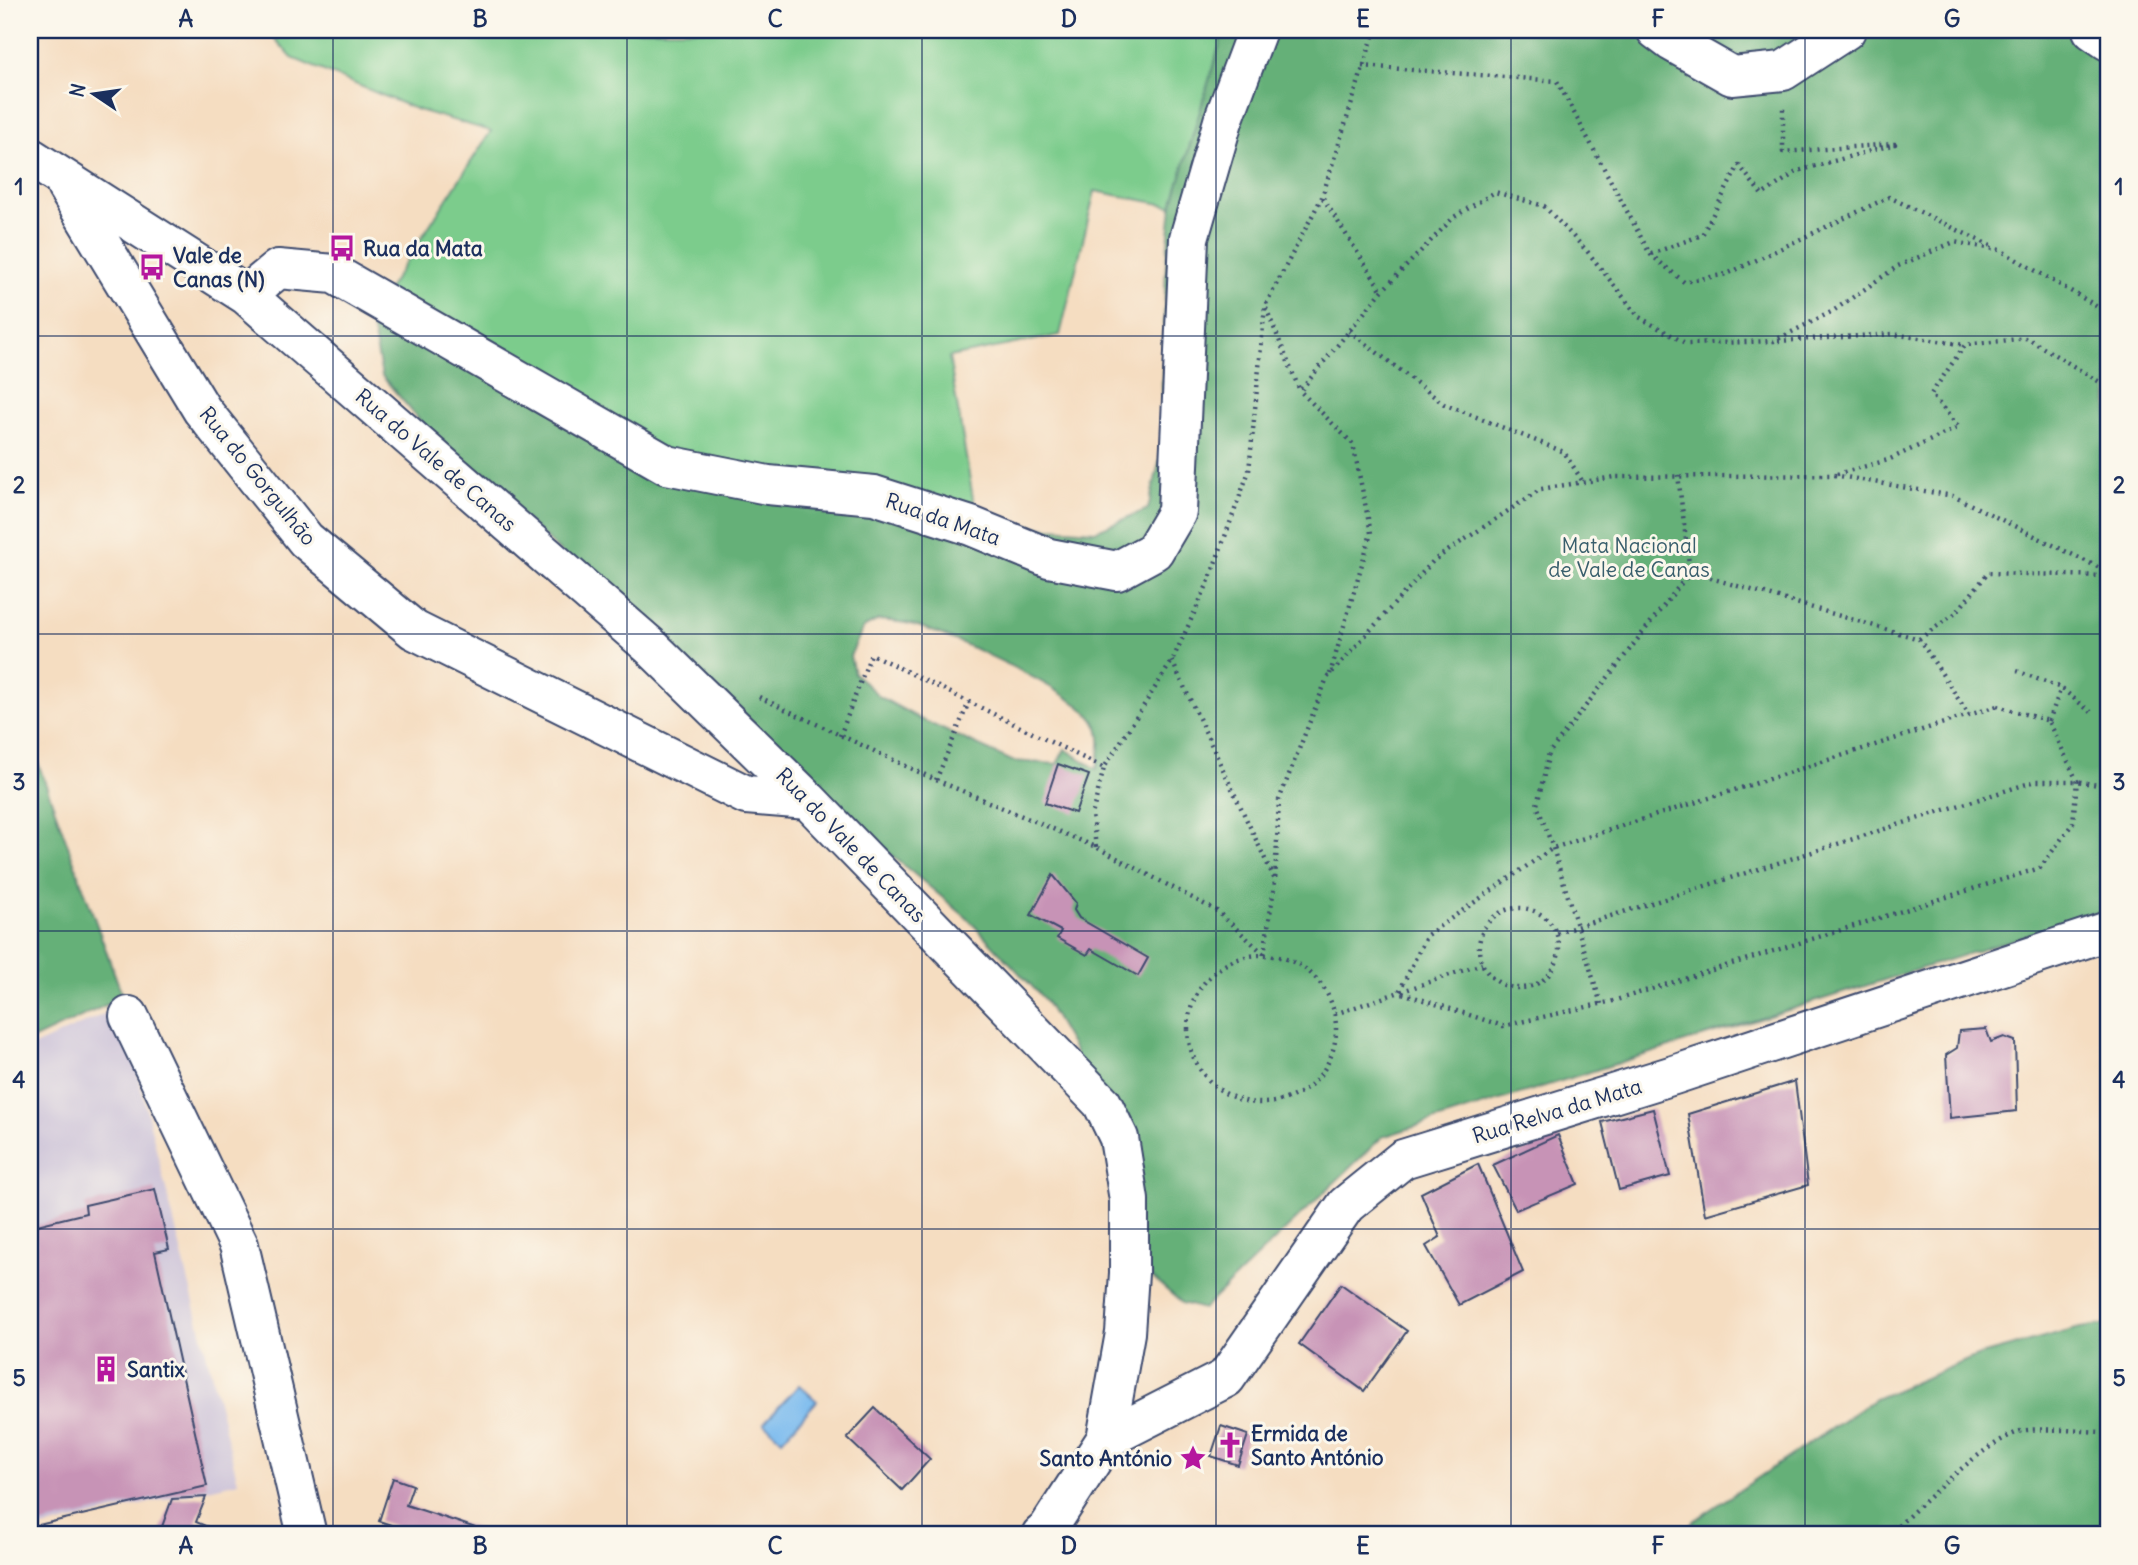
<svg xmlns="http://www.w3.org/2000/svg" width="2138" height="1565" font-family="Delius,sans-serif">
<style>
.industrial{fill:#c9bfd7}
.green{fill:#7ccc8c;stroke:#4c7e75;stroke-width:2}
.forest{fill:#65b078;stroke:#40706b;stroke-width:2;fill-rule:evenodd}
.water{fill:#79baee;stroke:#4a74a6;stroke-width:2}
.building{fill:#c793b6}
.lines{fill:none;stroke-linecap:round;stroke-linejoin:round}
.minor-casing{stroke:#3c496d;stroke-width:42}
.path{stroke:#3c496d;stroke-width:4.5;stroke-dasharray:2 5;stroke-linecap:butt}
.minor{stroke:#fff;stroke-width:38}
.grid{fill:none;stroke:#1b2f5e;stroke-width:2;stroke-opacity:0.55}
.labels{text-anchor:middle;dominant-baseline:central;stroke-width:6;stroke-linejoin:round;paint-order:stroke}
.poi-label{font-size:21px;font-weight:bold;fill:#1b2f5e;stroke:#fbf7ec;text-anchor:start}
.street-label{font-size:21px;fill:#1b2f5e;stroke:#fbf7ec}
.park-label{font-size:21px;fill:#385e6c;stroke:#fbf7ec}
.neatline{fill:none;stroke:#1b2f5e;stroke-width:2.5}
.grid-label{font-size:23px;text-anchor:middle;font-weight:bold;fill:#1b2f5e}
</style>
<rect width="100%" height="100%" fill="#fbf7ec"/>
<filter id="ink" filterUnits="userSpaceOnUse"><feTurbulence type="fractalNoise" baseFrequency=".0143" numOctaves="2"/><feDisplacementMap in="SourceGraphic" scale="14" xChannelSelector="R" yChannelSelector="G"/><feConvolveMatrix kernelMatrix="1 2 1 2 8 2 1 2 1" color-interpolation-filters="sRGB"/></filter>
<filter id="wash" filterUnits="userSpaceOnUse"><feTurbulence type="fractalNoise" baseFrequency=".00686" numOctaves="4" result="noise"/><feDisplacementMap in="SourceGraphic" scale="28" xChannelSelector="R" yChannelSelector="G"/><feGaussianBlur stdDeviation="1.57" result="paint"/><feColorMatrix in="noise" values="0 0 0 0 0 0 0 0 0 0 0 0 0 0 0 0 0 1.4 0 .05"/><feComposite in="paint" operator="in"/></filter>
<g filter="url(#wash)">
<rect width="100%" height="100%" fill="#f5ddc1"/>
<!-- industrial -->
<path class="industrial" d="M121 1006 238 1482 30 1531V1048Z"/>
<!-- green -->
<path class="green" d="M267 30H1224L1172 206 1095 191 1060 335 949 357 976 516 918 513 861 515 743 496 422 334 370 317 491 131 418 110 292 58Z"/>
<!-- forest -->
<path class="forest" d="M1224 30H2108V910L1382 1137 1203 1309 1182 1303 1153 1278 1133 1238 1074 1050 1045 1000 967 918 835 808 420 421 382 376 370 317 422 334 743 496 861 515 918 513 976 516 1035 527 1095 531 1148 509 1164 442 1162 383 1166 264 1172 206ZM878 620C888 621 900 621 910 624 945 632 1078 693 1095 722 1104 737 1099 753 1097 769L1065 749 1057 764 1012 761 920 719 880 697 854 673 850 656 863 628Z
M30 741 123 997 30 1041Z
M2108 1324V1535H1683L1694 1521 1875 1399 1977 1356 2080 1328Z"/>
<!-- water -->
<path class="water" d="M799 1385 817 1401 782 1440 764 1423Z"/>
<g id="blocks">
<!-- building -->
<path class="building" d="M1058 764 1089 775 1075 813 1045 803Z
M1053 875 1076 903 1074 910 1079 918 1148 958 1138 976 1091 949 1087 955 1057 938 1061 931 1031 915Z
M1986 1029 1991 1042 2004 1037 2015 1041 2017 1111 1950 1118 1946 1055 1957 1048 1959 1031Z
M1795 1081 1808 1185 1705 1215 1688 1114Z
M1653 1109 1670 1176 1619 1190 1602 1122Z
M1558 1135 1578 1184 1516 1210 1493 1165Z
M1478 1164 1523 1272 1459 1305 1426 1246 1440 1237 1421 1193Z
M155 1189 169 1249 155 1252 207 1486 30 1527V1248L37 1247 33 1226 86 1213 85 1205Z
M1341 1284 1407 1331 1364 1391 1299 1344Z
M875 1408 930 1459 902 1490 847 1438Z
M1221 1426 1248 1435 1238 1465 1211 1456Z
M393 1478 413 1485 406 1505 497 1535H422L379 1521Z
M206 1497 196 1522 213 1529 211 1535H159L172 1499Z"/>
</g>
</g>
<g filter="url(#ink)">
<use href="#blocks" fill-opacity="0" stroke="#3c496d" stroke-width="2"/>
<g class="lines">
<!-- minor casing -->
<g class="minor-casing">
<path id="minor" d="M1656 30 1672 42 1732 76 1783 71 1846 30
M2092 30 2108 41
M30 157 246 295 650 646 808 800 1102 1103 1119 1138 1129 1200V1273L1125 1333 1106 1439 1047 1530 1041 1535
M66 186 202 410 306 540 414 630 746 795 808 800
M246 295 278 269 334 274 667 465 768 485 874 495 971 526 1049 558 1117 571 1154 551 1177 512 1189 238 1223 121 1257 30
M129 1016 239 1245 307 1535
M1106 1439 1226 1378 1346 1205 1403 1159 1674 1075 2108 931"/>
</g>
<!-- path -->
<path class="path" d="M1362 66 1557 81 1650 254 1684 282 1727 274 1889 197 1995 248
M1323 198 1382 291
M1651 254 1702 235 1739 165 1762 195 1798 171 1895 144 1783 152V107
M1266 308 1300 391
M1349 331 1444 404 1564 452 1583 482
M1778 341 1892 334 1965 345
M1837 474 1888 460 1959 427 1931 394 1965 345 2027 338 2108 387
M1690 572 1919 639 1969 715
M1919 639 1956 613 1988 573 2108 576
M1172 661 1275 880
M2017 671 2061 688 2091 712
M1330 674 1371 533 1353 444 1300 391 1382 291 1454 217 1495 192 1544 206 1587 251 1639 317 1687 344 1774 341 1833 311 1898 266 1954 242 2000 250 2093 304 2108 315
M759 697 936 780 1096 847 1217 911 1263 953
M1997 706 2049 721 2077 781 2073 823 2040 868 1613 1001 1503 1026 1399 992 1427 935 1553 848Z
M2049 721 2061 688
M840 736 871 654 1104 768
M936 780 969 702
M1096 847 1092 815 1104 768 1172 661 1208 583 1249 471 1265 306 1322 197 1375 30
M1479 948a40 40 0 1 1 80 0a40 40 0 1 1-80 0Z
M1557 933 2036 781H2077L2108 787
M1264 954 1275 881 1279 800 1327 678 1434 560 1541 489 1614 477 1834 475 1953 496 2108 572
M1188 1029a74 74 0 1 1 148 0a74 74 0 1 1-148 0Z
M1601 1004 1553 848 1537 805 1549 753 1690 572 1678 475
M1335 1014 1482 964
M1888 1535C1921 1506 1980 1444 2021 1431 2036 1427 2089 1432 2108 1432"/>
<!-- minor -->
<use href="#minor" class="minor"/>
</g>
</g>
<!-- grid -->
<path class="grid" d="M333 30V1535M627 30V1535M922 30V1535M1216 30V1535M1511 30V1535M1805 30V1535M30 336H2108M30 634H2108M30 931H2108M30 1229H2108"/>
<!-- icons -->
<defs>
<g id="bus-bare" transform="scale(2.1)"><path d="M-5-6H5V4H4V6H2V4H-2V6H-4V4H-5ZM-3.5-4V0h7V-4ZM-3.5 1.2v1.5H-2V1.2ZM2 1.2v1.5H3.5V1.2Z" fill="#b5179e" stroke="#fbf7ec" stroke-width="2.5" paint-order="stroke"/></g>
<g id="building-bare" transform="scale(2.1)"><path d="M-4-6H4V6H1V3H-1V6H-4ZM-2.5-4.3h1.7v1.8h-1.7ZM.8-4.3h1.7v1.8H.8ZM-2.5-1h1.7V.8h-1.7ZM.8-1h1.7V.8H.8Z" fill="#b5179e" stroke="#fbf7ec" stroke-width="2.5" paint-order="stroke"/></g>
<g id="church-bare" transform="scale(2.1)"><path d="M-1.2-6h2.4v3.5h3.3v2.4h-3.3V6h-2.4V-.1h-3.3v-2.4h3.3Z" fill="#b5179e" stroke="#fbf7ec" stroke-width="2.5" paint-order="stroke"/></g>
<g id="sight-bare" transform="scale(2.1)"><path d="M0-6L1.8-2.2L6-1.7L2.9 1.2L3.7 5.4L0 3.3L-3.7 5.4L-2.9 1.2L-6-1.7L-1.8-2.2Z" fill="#b5179e" stroke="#fbf7ec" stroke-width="2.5" paint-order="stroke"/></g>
</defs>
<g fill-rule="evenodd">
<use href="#bus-bare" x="342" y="248"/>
<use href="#bus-bare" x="152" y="267"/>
<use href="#building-bare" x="106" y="1369"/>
<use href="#church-bare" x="1230" y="1445"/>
<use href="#sight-bare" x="1193" y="1458"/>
</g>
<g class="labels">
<!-- poi labels -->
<g class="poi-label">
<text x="363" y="248">Rua da Mata</text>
<text x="173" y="255">Vale de<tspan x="173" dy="24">Canas (N)</tspan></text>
<text x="127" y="1369">Santix</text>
<text x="1251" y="1433">Ermida de<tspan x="1251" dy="24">Santo António</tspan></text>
<text x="1172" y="1458" text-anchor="end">Santo António</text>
</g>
<!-- street labels -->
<g class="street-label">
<text transform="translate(436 460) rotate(41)">Rua do Vale de Canas</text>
<text transform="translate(258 476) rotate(51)">Rua do Gorgulhão</text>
<text transform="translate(943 519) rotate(19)">Rua da Mata</text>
<text transform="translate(851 845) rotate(46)">Rua do Vale de Canas</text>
<text transform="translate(1557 1111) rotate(-17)">Rua Relva da Mata</text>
</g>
<!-- park labels -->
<g class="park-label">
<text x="1629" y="545">Mata Nacional<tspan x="1629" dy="24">de Vale de Canas</tspan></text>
</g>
</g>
<!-- margin -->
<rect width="2138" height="1565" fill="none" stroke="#fbf7ec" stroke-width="77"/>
<!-- north arrow -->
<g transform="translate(94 94) rotate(283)" stroke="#fbf7ec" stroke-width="5" paint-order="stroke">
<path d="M0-5L12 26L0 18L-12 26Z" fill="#1b2f5e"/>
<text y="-10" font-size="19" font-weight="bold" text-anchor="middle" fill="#1b2f5e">N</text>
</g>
<rect x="38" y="38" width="2062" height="1488" class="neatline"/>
<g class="grid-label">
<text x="186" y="27">A</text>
<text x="480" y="27">B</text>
<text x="775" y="27">C</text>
<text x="1069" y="27">D</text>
<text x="1363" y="27">E</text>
<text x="1658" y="27">F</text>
<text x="1952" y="27">G</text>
<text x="19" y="195">1</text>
<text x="2119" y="195">1</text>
<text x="19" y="493">2</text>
<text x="2119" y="493">2</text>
<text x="19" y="790">3</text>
<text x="2119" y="790">3</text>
<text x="19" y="1088">4</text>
<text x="2119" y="1088">4</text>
<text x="19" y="1386">5</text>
<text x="2119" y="1386">5</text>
<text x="186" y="1554">A</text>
<text x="480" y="1554">B</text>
<text x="775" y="1554">C</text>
<text x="1069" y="1554">D</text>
<text x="1363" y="1554">E</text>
<text x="1658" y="1554">F</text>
<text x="1952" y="1554">G</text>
</g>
</svg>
